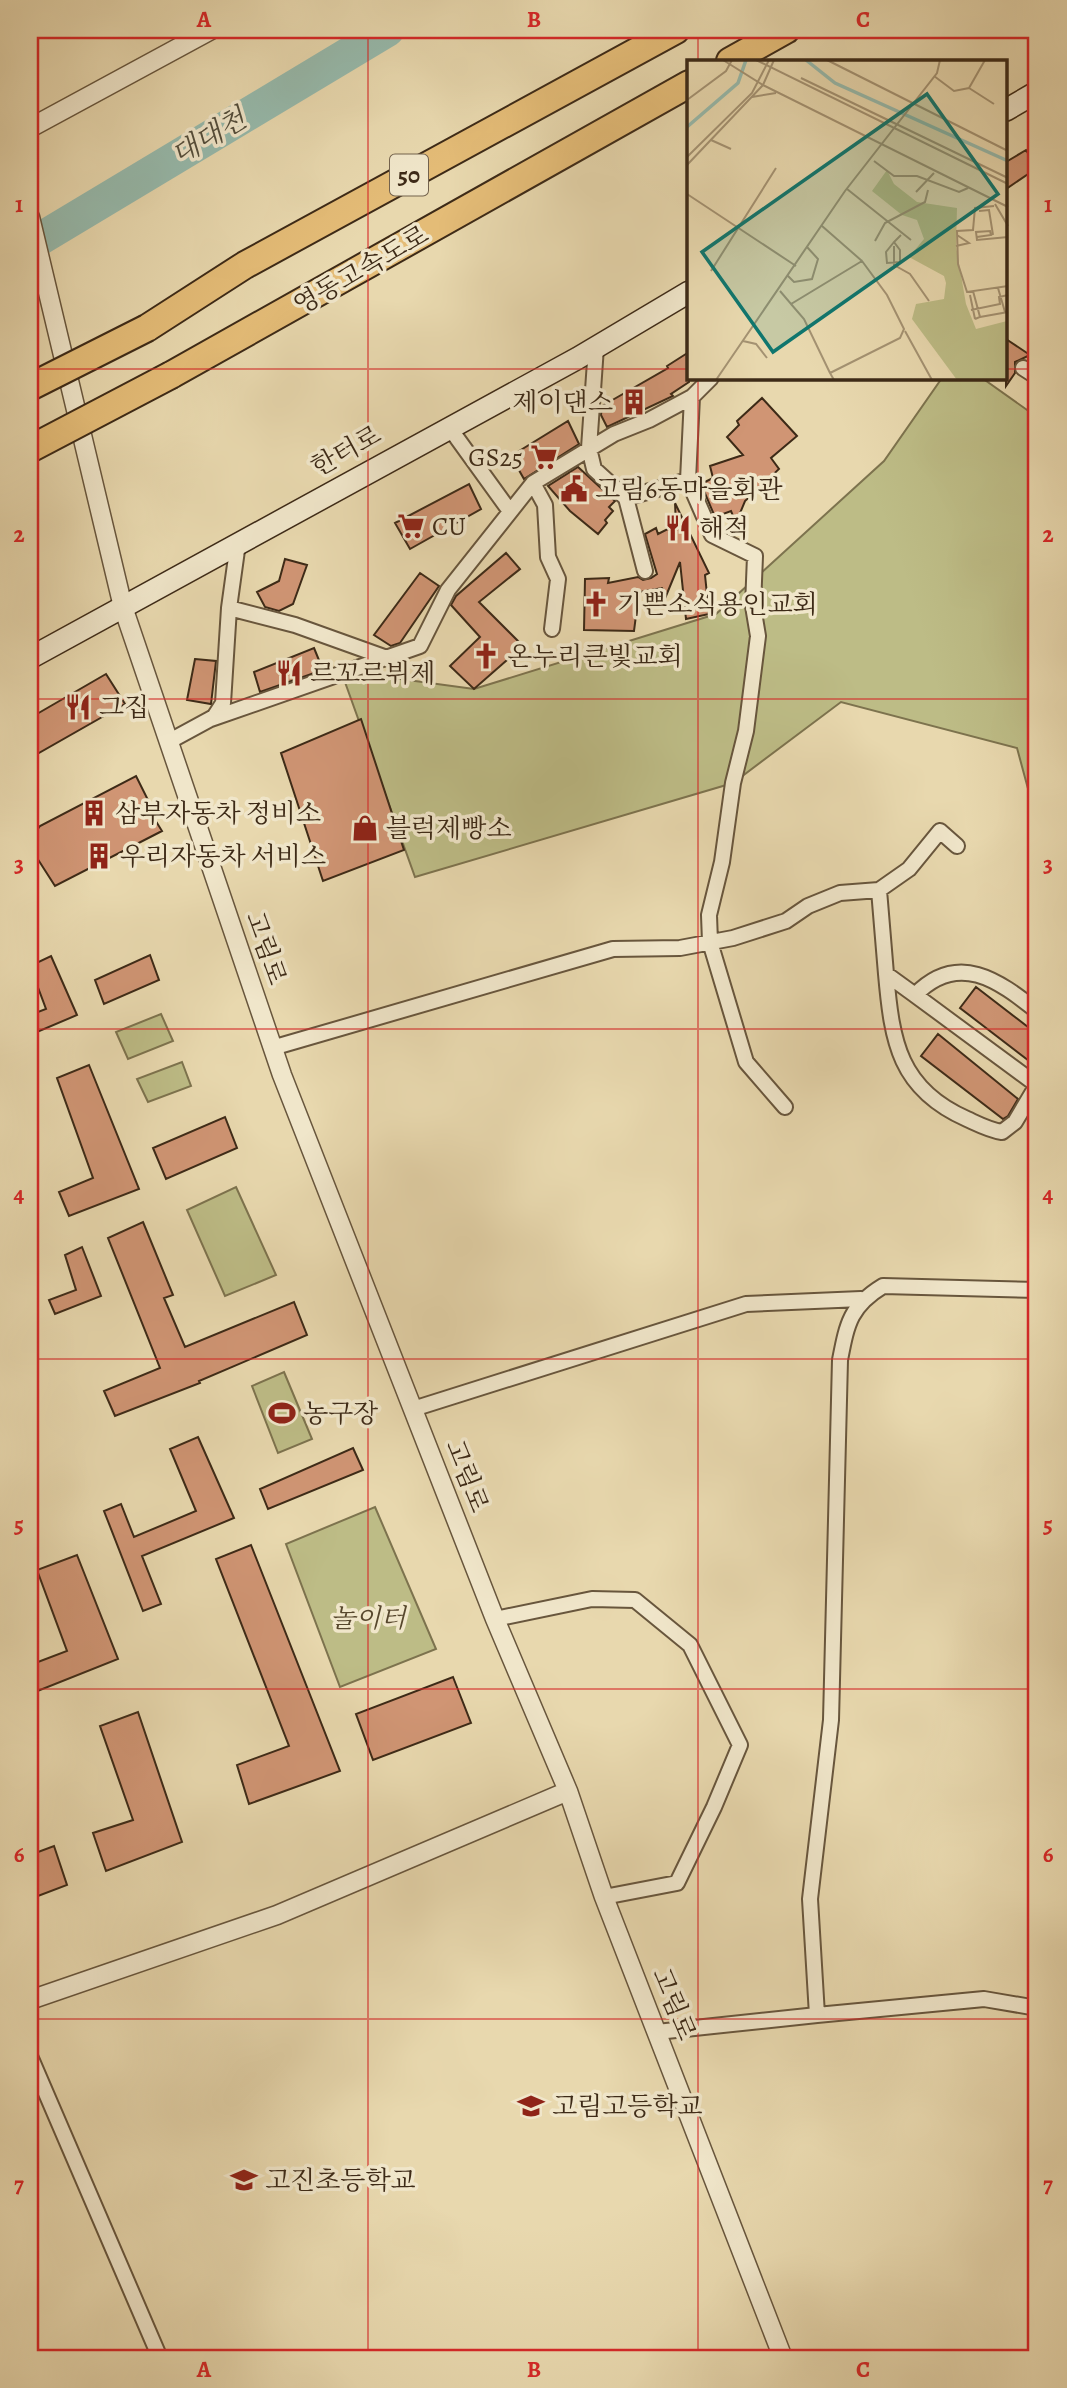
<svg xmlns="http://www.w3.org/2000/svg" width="1067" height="2388" font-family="Alegreya,'Noto Serif KR',serif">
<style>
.green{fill:#bdbc86;stroke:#7d734e;stroke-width:2}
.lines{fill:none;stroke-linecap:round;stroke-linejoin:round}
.river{stroke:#97baac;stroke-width:33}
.building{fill:#d09574;stroke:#3d2a17;stroke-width:2}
.minor-casing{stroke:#68563d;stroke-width:18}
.tertiary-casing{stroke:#68563d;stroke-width:21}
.secondary-casing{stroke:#3d2a17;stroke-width:24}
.motorway-casing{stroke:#3d2a17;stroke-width:30}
.minor{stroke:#f0e6ca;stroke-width:14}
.tertiary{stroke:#f0e6ca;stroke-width:18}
.secondary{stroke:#f0e6ca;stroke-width:21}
.motorway{stroke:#e4bc77;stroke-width:26}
.motorway-bridge-casing{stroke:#3d2a17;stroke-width:30;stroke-linecap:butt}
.motorway-bridge{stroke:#e4bc77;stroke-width:26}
.grid{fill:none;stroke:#d62828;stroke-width:2;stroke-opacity:0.55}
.labels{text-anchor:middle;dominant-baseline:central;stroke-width:7;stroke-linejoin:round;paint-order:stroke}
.shield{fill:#f0e6ca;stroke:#73624d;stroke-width:2}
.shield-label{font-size:24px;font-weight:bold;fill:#3d2a17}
.street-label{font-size:26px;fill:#3d2a17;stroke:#f0e6ca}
.poi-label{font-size:26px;fill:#3d2a17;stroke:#f0e6ca;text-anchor:start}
.park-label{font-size:26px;font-style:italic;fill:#57472d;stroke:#f0e6ca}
.water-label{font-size:28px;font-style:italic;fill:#544e3c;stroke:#f0e6ca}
.inset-river{fill:none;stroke:#97baac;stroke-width:3.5}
.inset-road{fill:none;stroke:#a49272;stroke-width:2}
.view{fill:#0f766e;fill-opacity:0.15;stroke:#0f766e;stroke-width:3.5}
.inset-edge{fill:none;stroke:#3d2a17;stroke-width:3.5}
.neatline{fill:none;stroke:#d62828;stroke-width:2.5}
.grid-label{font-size:23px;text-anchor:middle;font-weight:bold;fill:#d62828}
</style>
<rect width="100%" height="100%" fill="#e8d8ae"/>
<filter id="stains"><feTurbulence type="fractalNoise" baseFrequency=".00286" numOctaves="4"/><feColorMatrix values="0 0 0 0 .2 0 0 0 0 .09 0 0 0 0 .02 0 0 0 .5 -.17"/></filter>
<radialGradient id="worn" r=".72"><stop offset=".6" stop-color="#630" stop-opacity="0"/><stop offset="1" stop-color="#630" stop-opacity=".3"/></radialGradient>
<!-- green -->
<path class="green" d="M942 378H982L1037 417V822L1017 748 841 702 733 783 415 877 341 671 474 689 716 614 884 461Z
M161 1014 173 1041 128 1059 116 1032Z
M182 1062 191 1086 148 1102 137 1079Z
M236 1187 276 1275 225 1296 187 1210Z
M284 1372 312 1439 278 1453 252 1386Z
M375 1507 436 1649 340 1687 286 1544Z"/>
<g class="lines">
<!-- river -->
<path class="river" d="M30 245 388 30"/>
</g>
<!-- building -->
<path class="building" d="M1026 150 1037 168 1006 189V162Z
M1006 339 1030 355 1015 362V373L1006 386Z
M689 352V382L671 394 673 396 607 427 601 415 602 406 668 368 667 366Z
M762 398 797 436 771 458 779 469 745 501 736 523 731 511 715 517 701 484 713 478 710 466 743 455 727 437 739 425 737 421Z
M568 421 579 444 524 479 511 456Z
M578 467 615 501 609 507 613 511 605 520 607 523 598 534 570 511 548 486Z
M469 484 481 509 410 549 395 523Z
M675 503 709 573 705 575 709 614 686 619 680 562 666 596 662 588 639 592 634 631 584 630 585 579 609 578 608 583 638 577 643 580 651 578 657 574 645 534 656 528 658 534 676 525Z
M506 553 520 569 479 602 523 646 474 689 450 666 480 637 451 605 456 596Z
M285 559 307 565 293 604 279 611 265 607 257 592 279 581Z
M420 573 439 586 400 643 391 646 374 635Z
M314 648 323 670 260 692 254 672Z
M195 659 216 661 211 704 187 700Z
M106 674 125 704 30 758V718Z
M361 719 404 850 323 881 281 753Z
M136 776 148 800 144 802 162 831 55 886 30 847V840L40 826Z
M150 955 159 980 104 1004 95 980Z
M51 956 77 1015 30 1035V1015L46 1009 30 966Z
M976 987 1037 1034V1067L960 1008Z
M938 1034 1018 1099 1008 1116 1003 1119 921 1056Z
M89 1065 139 1189 69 1216 59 1192 93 1178 57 1078Z
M225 1117 237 1148 166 1179 153 1148Z
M143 1222 173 1295 164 1298 185 1347 294 1302 307 1335 199 1381 200 1383 115 1416 104 1391 160 1368 108 1238Z
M82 1247 101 1296 55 1314 49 1300 76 1290 65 1255Z
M198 1437 234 1518 142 1556 161 1604 143 1611 104 1511 121 1504 134 1537 196 1511 170 1449Z
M353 1448 363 1470 268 1509 260 1489Z
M251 1545 340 1771 249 1804 237 1765 289 1746 216 1559Z
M77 1555 118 1659 30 1694V1665L67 1651 37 1570Z
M453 1677 471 1723 373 1760 356 1714Z
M138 1712 182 1842 106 1871 93 1833 133 1820 100 1726Z
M54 1846 67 1885 30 1899V1855Z"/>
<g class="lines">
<!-- minor casing -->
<g class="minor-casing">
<path id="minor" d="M596 347 589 448 594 469 626 498 645 571
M1023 368 1037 377
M449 427 509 510
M688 480 712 535 755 556 753 606 758 636 746 731 733 783 722 862 709 915 710 942 746 1062 785 1107
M533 483 545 505 548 557 558 579 552 629
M626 498 688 480 692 397
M229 608 295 625 387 658
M211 719 420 646 448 590 533 483 614 434 649 420 692 397 711 378
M168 742 214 717 223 703 229 608 238 543
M879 890 886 974 915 995C958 951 998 980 1037 1011
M886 974C892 1042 899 1089 967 1119 978 1124 989 1130 1002 1132L1015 1122 1037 1085
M915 995 1037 1085
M272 1048 613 949 680 948 733 938 786 921 808 906 840 893 879 890 909 869 940 831 957 846
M413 1409 746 1304 861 1299
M495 1619 592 1599 635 1600 690 1645 740 1745 714 1807 677 1883 604 1897
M817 2015 984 1999 1037 2008
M657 2032 817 2015 810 1899 831 1720 840 1360C847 1324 850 1306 883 1286L1037 1290
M30 2056 160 2358"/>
</g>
<!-- tertiary casing -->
<g class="tertiary-casing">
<path id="tertiary" d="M30 128 211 30
M30 217 123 607 282 1075 495 1619 568 1791 604 1897 783 2358
M30 2000 277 1915 568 1791"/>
</g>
<!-- secondary casing -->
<g class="secondary-casing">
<path id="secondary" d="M1006 110 1037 92
M30 658 578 358 689 292"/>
</g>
<!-- motorway casing -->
<g class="motorway-casing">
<path id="motorway" d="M730 61 786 30
M147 328 245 265 676 30
M171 375 689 84"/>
</g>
<!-- minor -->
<use href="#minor" class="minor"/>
<!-- tertiary -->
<use href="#tertiary" class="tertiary"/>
<!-- secondary -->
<use href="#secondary" class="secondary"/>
<!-- motorway -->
<use href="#motorway" class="motorway"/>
<!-- motorway-bridge casing -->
<g class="motorway-bridge-casing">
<path id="motorway-bridge" d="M30 387 147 328
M30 449 171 375"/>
</g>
<!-- motorway-bridge -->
<use href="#motorway-bridge" class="motorway-bridge"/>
</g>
<!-- grid -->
<path class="grid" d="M368 30V2358M698 30V61M30 369H689M1006 369H1037M698 378V2358M30 699H1037M30 1029H1037M30 1359H1037M30 1689H1037M30 2019H1037"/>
<!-- icons -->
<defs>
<g id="building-bare" transform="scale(2.1)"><path d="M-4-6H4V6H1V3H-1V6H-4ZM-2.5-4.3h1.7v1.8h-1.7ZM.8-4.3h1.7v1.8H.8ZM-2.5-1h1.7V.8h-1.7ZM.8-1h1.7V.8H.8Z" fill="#8f2418" stroke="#f0e6ca" stroke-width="2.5" paint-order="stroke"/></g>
<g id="supermarket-bare" transform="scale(2.1)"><path d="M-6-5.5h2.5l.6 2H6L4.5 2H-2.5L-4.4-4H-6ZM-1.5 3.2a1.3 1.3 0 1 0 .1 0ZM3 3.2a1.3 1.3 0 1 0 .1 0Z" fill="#8f2418" stroke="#f0e6ca" stroke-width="2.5" paint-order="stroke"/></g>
<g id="civic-bare" transform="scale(2.1)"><path d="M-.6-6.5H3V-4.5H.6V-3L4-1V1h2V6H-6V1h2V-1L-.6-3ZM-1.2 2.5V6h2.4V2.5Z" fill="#8f2418" stroke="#f0e6ca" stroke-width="2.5" paint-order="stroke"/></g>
<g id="restaurant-bare" transform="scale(2.1)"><path d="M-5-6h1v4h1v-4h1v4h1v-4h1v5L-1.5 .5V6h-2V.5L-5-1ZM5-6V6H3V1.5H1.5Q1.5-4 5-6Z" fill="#8f2418" stroke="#f0e6ca" stroke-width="2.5" paint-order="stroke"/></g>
<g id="church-bare" transform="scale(2.1)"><path d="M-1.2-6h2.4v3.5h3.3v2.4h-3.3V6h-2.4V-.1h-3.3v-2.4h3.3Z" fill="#8f2418" stroke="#f0e6ca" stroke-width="2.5" paint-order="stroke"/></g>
<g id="shop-bare" transform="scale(2.1)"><path d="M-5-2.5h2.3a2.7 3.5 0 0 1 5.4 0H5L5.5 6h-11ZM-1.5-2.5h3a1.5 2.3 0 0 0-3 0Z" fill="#8f2418" stroke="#f0e6ca" stroke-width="2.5" paint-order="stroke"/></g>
<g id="stadium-bare" transform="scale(2.1)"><path d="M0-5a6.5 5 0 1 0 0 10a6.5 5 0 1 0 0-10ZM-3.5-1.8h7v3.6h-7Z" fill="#8f2418" stroke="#f0e6ca" stroke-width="2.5" paint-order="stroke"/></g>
<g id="school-bare" transform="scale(2.1)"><path d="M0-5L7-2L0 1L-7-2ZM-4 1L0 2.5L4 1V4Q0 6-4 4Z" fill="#8f2418" stroke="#f0e6ca" stroke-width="2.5" paint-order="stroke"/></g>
</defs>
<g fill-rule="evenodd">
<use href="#building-bare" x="634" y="402"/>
<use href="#supermarket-bare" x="544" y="457"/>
<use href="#civic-bare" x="574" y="489"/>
<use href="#supermarket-bare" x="411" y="526"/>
<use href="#restaurant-bare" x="678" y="528"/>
<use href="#church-bare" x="596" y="604"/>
<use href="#church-bare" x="486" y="656"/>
<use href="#restaurant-bare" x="289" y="673"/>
<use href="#restaurant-bare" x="78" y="707"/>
<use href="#building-bare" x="94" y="813"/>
<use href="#shop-bare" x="365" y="828"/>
<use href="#building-bare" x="99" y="856"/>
<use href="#stadium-bare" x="282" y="1413"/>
<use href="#school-bare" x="531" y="2106"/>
<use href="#school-bare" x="244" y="2180"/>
</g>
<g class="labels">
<!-- shield labels -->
<rect class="shield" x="390" y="154.5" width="38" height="41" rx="5"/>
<g class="shield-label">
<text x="409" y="175">50</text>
</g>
<!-- street labels -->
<g class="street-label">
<text transform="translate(361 270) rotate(-30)">영동고속도로</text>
<text transform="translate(346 451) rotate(-29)">한터로</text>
<text transform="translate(266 948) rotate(71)">고림로</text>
<text transform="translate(467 1476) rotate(69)">고림로</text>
<text transform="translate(674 2004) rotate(68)">고림로</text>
</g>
<!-- poi labels -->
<g class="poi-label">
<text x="613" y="402" text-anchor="end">제이댄스</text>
<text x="523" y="457" text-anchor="end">GS25</text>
<text x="595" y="489">고림6동마을회관</text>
<text x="432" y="526">CU</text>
<text x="699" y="528">해적</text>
<text x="617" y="604">기쁜소식용인교회</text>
<text x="507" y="656">온누리큰빛교회</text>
<text x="310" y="673">르꼬르뷔제</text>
<text x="99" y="707">그집</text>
<text x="115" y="813">삼부자동차 정비소</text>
<text x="386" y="828">블럭제빵소</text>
<text x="120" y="856">우리자동차 서비스</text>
<text x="303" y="1413">농구장</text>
<text x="552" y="2106">고림고등학교</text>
<text x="265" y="2180">고진초등학교</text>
</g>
<!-- park labels -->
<g class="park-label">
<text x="368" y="1618">놀이터</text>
</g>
<!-- water labels -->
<g class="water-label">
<text transform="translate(209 137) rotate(-31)">대대천</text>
</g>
</g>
<!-- overview -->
<g transform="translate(687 60)">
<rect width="320" height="320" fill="#e8d8ae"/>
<path d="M200 110 207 124 230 142 270 148 269 186 279 244 289 269 320 261V320H270L225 259 229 244 257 239 259 223 257 216 222 197 237 179 230 160 215 155 185 131Z" fill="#bdbc86"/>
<path class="inset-river" d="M119 0 148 23 321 101M0 67 51 23 59 0"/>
<path class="inset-road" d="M36 0 76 25 87 0M69 0 321 124M140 0 321 91M247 16 267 31 282 28 298 0M114 18 321 118M282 28 307 44M65 37 89 33M0 40 39 11 45 0M24 80 44 89M0 97 65 33 82 0M187 101 207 116H230L272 132 281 128M0 105 76 25 321 147M160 129 224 180M229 132 247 113M0 134 109 206M308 144 321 166M307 146 288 148 286 170 270 171 271 204 280 232 321 226M292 151 302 150 306 175M135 166 175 201M290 177 304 175 303 171 289 172 290 180 321 177M188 181 198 163 238 142 241 130M207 182 199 192 200 203 213 202V190L207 182 214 175M207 186V205L223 214 242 241M269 186 282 183 270 175M24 211 89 108M101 216 107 222 125 219 131 199 120 187M311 228 318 252M93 231 104 244 175 201 200 235 217 269 213 278 143 313 147 320M286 231 293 257 288 259M283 235 288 259M104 244 117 259 143 313M284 250 313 244 312 237 321 235M293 257 321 252M218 271 245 320M56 281 69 284 80 298M29 320 158 131 250 13 253 0"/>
<path class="view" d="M240 34 311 134 86 292 15 192Z"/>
<rect width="320" height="320" class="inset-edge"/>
</g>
<!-- margin -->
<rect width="1067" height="2388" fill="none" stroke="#e8d8ae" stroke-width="77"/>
<rect x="38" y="38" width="990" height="2312" class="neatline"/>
<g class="grid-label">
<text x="204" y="27">A</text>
<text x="534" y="27">B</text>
<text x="863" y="27">C</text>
<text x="19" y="212">1</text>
<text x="1048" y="212">1</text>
<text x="19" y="542">2</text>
<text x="1048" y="542">2</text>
<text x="19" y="872">3</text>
<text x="1048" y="872">3</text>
<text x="19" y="1202">4</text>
<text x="1048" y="1202">4</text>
<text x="19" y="1532">5</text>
<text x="1048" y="1532">5</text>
<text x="19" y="1862">6</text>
<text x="1048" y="1862">6</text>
<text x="19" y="2192">7</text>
<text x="1048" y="2192">7</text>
<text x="204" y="2377">A</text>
<text x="534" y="2377">B</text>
<text x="863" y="2377">C</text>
</g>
<rect width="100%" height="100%" filter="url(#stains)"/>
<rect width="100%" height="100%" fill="url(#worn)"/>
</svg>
